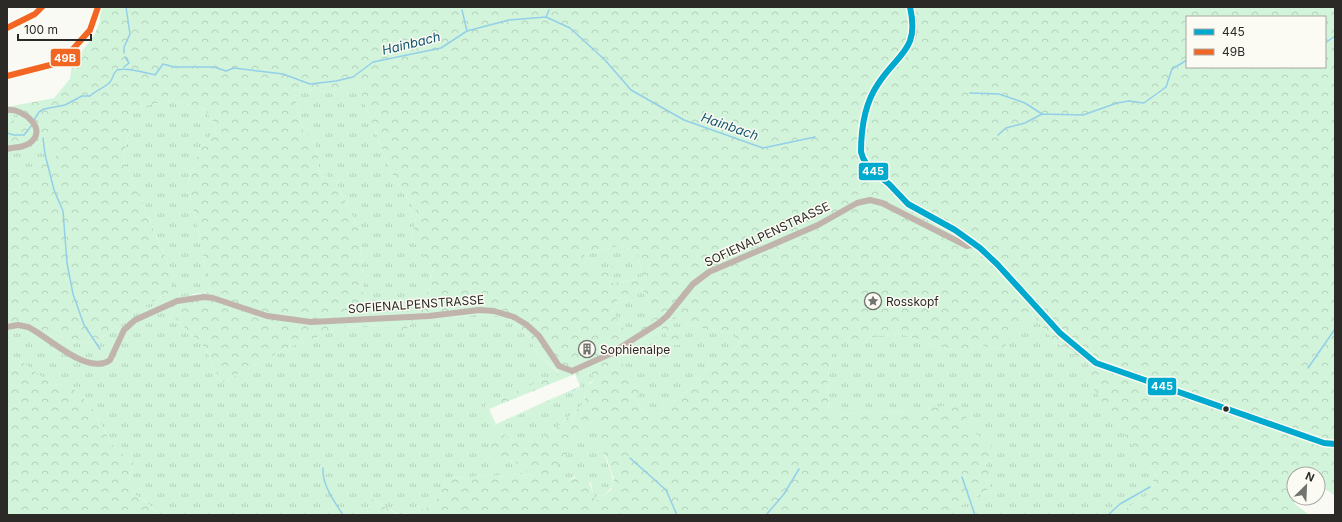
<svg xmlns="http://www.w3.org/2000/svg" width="1342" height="522" font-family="Inter,sans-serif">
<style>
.grass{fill:url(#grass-tufts)}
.forest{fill:url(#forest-crowns);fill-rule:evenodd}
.green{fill:#d1f4db}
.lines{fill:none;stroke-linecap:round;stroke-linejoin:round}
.stream{stroke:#94cfe9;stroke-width:1.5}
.minor{stroke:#c1b4ad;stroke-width:5}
.tertiary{stroke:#c1b4ad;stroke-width:6}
.secondary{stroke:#beb3aa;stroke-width:7}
.bus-1-casing{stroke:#fcfbf3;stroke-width:9}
.bus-2-casing{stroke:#fcfbf3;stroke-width:9}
.bus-1{stroke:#00a9ce;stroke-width:6}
.bus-2{stroke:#f26522;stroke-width:6}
.bus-dot{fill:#2b2a27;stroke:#fcfbf3;stroke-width:1.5}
.labels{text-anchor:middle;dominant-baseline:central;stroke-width:3;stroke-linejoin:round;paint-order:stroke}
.street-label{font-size:12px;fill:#2b2a27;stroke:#fcfbf3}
.poi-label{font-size:12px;fill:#2b2a27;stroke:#fcfbf3;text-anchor:start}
.water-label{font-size:13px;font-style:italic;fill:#135772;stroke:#fcfbf3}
.line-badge{stroke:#fcfbf3;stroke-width:1.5}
.badge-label{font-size:11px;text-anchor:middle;font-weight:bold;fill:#fff}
</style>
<defs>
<pattern id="grass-tufts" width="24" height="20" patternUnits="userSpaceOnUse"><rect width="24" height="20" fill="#d1f4db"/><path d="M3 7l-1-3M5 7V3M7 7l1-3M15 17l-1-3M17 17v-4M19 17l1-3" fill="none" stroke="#b4d1bc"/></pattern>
<pattern id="forest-crowns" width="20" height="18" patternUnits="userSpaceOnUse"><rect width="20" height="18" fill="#d1f4db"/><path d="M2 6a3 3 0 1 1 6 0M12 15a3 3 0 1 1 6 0" fill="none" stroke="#b4d1bc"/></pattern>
</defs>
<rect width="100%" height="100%" fill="#fafaf5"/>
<!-- grass -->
<path class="grass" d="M357 83 391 172 417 213 411 238 433 268 429 292 397 303 363 299 361 234 337 183 319 170 317 148 302 128 293 89 328 92Z
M171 100 205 109 217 128 199 150 187 188 197 222 210 292 192 294 174 317 206 349 221 383 287 348 344 327 384 325 406 330 414 320 487 314 511 319 532 340 534 349 559 374 485 405 495 425 580 388 581 378 591 372 595 380 589 383 588 390 584 393 585 402 550 434 519 445 498 430 490 455 514 461 531 474 448 478 433 506 400 515 372 499 366 515H158C153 502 131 497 129 485 128 479 132 469 134 463L111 444 93 409 73 388 50 383 18 359 7 355V330L20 328 47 333 82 343 98 341 133 312 169 293 174 278 123 157 130 129V109Z
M10 113 17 115 27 124 25 127 13 120 7 122V114Z
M7 136 14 144 26 148 36 142 50 145 56 157 24 170 7 171Z
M618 246 638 251 642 278 613 283 610 278 587 272 584 255Z
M641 287 656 317 627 335 612 311 617 305 616 302Z
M1032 314 1055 342 1091 366 1119 427 1155 472 1151 493 1116 515H945L989 489 983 440 971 430 964 409 930 408 916 413 873 412 837 415 829 409C826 378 827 371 839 342L898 333 936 346 958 351H969L977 345 1003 348 1012 333Z
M678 318C701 333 711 328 735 334L739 344 730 357 705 369C696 390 666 409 645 415L637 402 625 367 622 363 626 346 635 341 640 342 663 329 673 345 683 344 669 320Z
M598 414 603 453C606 457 606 460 608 465 616 484 615 487 598 500L594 498 591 483 574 477 562 484 560 482 555 468 564 459 572 442V436L576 431 586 426Z"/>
<!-- forest -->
<path class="forest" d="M101 7H1335V496L1318 483V474H1294V498H1298L1294 503 1309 515H1116L1151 493 1155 472 1123 433 1087 379 1091 366 1055 342 1032 314 1013 333 1004 348 977 345 969 351H958L936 346 898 333 839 343C827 371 826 378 829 409L837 415 873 412 916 413 930 408 956 404 964 409C969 425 973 438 991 441L993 454 985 464 993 477 989 489 945 515H400L433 506 448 478 530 474 514 461 490 455V432L498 430 519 445 550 434 585 402 584 393 588 390 587 386 595 380 591 372 581 378 580 388 495 425 485 405 559 373 534 349 532 340 511 319 486 314 414 320 406 330 392 332 384 325 344 327 287 348 221 383 206 349 174 317 175 298 210 292 197 222 187 188 199 150 217 128 205 109 171 100 130 109V129L123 157 174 278 169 293 133 312 98 341 82 343 47 333 20 328 7 330V171L24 170 56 157 50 145 36 142 26 148 16 150 7 136V122L13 120 25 127 27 124 17 115 7 114V107L54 98 70 79 72 64 94 36 100 21ZM1187 17H1325V67H1187ZM357 83 391 172 417 213 411 238 433 268 429 292 397 303 363 299 361 234 337 183 319 170 317 148 302 128 293 89 328 92ZM618 246 638 251 642 278 613 283 610 278 618 271 617 265 588 272 584 255ZM641 287 656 317 627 334 612 311 617 305 616 302ZM678 318C701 333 711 328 735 334L739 344 730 357 705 369C696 390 666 409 645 415L637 402C643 383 633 376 622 363L628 349 627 346 635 341 640 342 663 329 673 345 684 344 669 320ZM575 374 580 386 496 424 489 409ZM598 414 599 447 606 457 614 479 611 490 598 500 594 498C589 475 583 472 562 484L560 482 556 468 564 459 573 442 572 436 576 431 586 426Z
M7 355 18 359 50 383 73 388 93 409 111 444 134 463C132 469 128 479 129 485 131 497 153 502 158 515H7Z
M372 499 399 515H366Z"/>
<!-- green -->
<path class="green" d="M635 341 652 371 648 373 631 343Z"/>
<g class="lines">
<!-- stream -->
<path class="stream" d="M462 10 467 31
M546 17 549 10
M1325 43 1335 36
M124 53V47L130 34 126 7
M124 67 129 63 125 57
M970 93 999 94 1025 103 1042 114 1083 115 1117 103 1129 101 1144 103 1166 87 1172 69 1187 60
M34 120 39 112 44 109 65 105 82 96H90C96 90 102 89 108 84 113 81 112 75 116 71 121 66 147 73 155 75L163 64 174 67H214L226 71 234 68 283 74 310 84 336 81 353 77 373 62 441 48 467 31 509 20 546 17 570 28 605 60 631 90 684 120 763 148 815 137
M7 133 14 135H24L32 125
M998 135 1006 128 1025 123 1042 114
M43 138 45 154 54 190 63 211 67 263 73 294 84 325 100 349
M1308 368 1335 329
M630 458 666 490 677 515
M323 468C322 485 334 501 343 515
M962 477 975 515
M620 514 622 515
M766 515 784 494 799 469
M1108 515 1120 504 1150 487"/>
<!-- minor -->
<path class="minor" d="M7 28 35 14 42 7
M7 76 54 64 65 58 90 30 98 7"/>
<!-- tertiary -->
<path class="tertiary" d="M7 110C24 108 50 131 28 144 22 148 14 147 7 149
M7 327 18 325 28 327C49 337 87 376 110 360L124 330 135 320 177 301 204 297 213 298 267 316 311 322 429 316 479 310 494 311 514 317 527 325 539 336 559 366 572 371 610 354 659 323 667 316 693 284 709 272 818 225 857 203 870 200 882 203 967 246 975 244"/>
<!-- secondary -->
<path class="secondary" d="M910 7C924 49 896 54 877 85 867 103 862 125 861 145 859 166 876 172 889 184 896 191 901 198 908 204 925 216 944 222 961 234 1013 269 1043 329 1096 363L1324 443 1335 444"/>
<!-- bus-1 casing -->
<g class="bus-1-casing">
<path id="bus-1" d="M910 7C920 50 898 53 878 84 865 103 861 130 861 152L863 158 869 168 889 184 908 204 955 230 980 248 997 264 1060 333 1096 363 1324 443 1335 444"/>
</g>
<!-- bus-2 casing -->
<g class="bus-2-casing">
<path id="bus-2" d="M7 28 35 14 42 7
M7 76 54 64 65 58 90 30 98 7"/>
</g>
<!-- bus-1 -->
<use href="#bus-1" class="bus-1"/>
<!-- bus-2 -->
<use href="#bus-2" class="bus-2"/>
</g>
<!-- icons -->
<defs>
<g id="sight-ring" transform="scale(0.9)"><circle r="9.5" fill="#fcfbf3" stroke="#73736f" stroke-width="1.5"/><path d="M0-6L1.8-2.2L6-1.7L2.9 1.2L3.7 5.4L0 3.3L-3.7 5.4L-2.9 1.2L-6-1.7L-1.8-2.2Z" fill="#73736f"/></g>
<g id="building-ring" transform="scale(0.9)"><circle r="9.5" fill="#fcfbf3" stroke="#73736f" stroke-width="1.5"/><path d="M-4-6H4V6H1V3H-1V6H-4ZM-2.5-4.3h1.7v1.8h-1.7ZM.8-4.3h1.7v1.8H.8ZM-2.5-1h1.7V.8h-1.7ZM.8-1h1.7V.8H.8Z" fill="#73736f"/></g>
</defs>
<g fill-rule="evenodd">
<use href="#sight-ring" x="873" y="301"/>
<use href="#building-ring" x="587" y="349"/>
</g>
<!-- markers -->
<circle class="bus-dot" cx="1226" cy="409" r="3.5"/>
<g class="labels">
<!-- street labels -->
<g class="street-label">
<text transform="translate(767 234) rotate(-25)">SOFIENALPENSTRASSE</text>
<text transform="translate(416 304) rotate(-4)">SOFIENALPENSTRASSE</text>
</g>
<!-- poi labels -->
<g class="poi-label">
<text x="886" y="301">Rosskopf</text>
<text x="600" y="349">Sophienalpe</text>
</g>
<!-- water labels -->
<g class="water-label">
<text transform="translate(411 43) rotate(-14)">Hainbach</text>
<text transform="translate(730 126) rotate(19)">Hainbach</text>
</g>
</g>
<g class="line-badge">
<rect x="50" y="48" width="31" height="19" rx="4" fill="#f26522"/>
<rect x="858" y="162" width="31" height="19" rx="4" fill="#00a9ce"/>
<rect x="1147" y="377" width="30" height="19" rx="4" fill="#00a9ce"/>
</g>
<g class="badge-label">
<text x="65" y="62">49B</text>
<text x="873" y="175">445</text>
<text x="1162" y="390">445</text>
</g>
<!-- border -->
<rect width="1342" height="522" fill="none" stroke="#2b2a27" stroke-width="16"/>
<!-- legend -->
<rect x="1186" y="16" width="140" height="52" fill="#fcfbf3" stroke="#a8a7a1"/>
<rect x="1194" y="29" width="20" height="6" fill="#00a9ce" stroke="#a8a7a1"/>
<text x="1222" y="36" font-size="12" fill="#2b2a27">445</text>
<rect x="1194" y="49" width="20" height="6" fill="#f26522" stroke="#a8a7a1"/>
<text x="1222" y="56" font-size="12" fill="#2b2a27">49B</text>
<!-- north arrow -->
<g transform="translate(1306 486) rotate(24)"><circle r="19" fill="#fcfbf3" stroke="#a8a7a1"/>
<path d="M0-3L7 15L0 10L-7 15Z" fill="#73736f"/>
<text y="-6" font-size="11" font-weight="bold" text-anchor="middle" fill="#2b2a27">N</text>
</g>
<!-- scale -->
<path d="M18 34v6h73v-6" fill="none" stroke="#2b2a27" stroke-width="2"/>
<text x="24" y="34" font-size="12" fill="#2b2a27" stroke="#fcfbf3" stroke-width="3" paint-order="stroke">100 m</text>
</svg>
